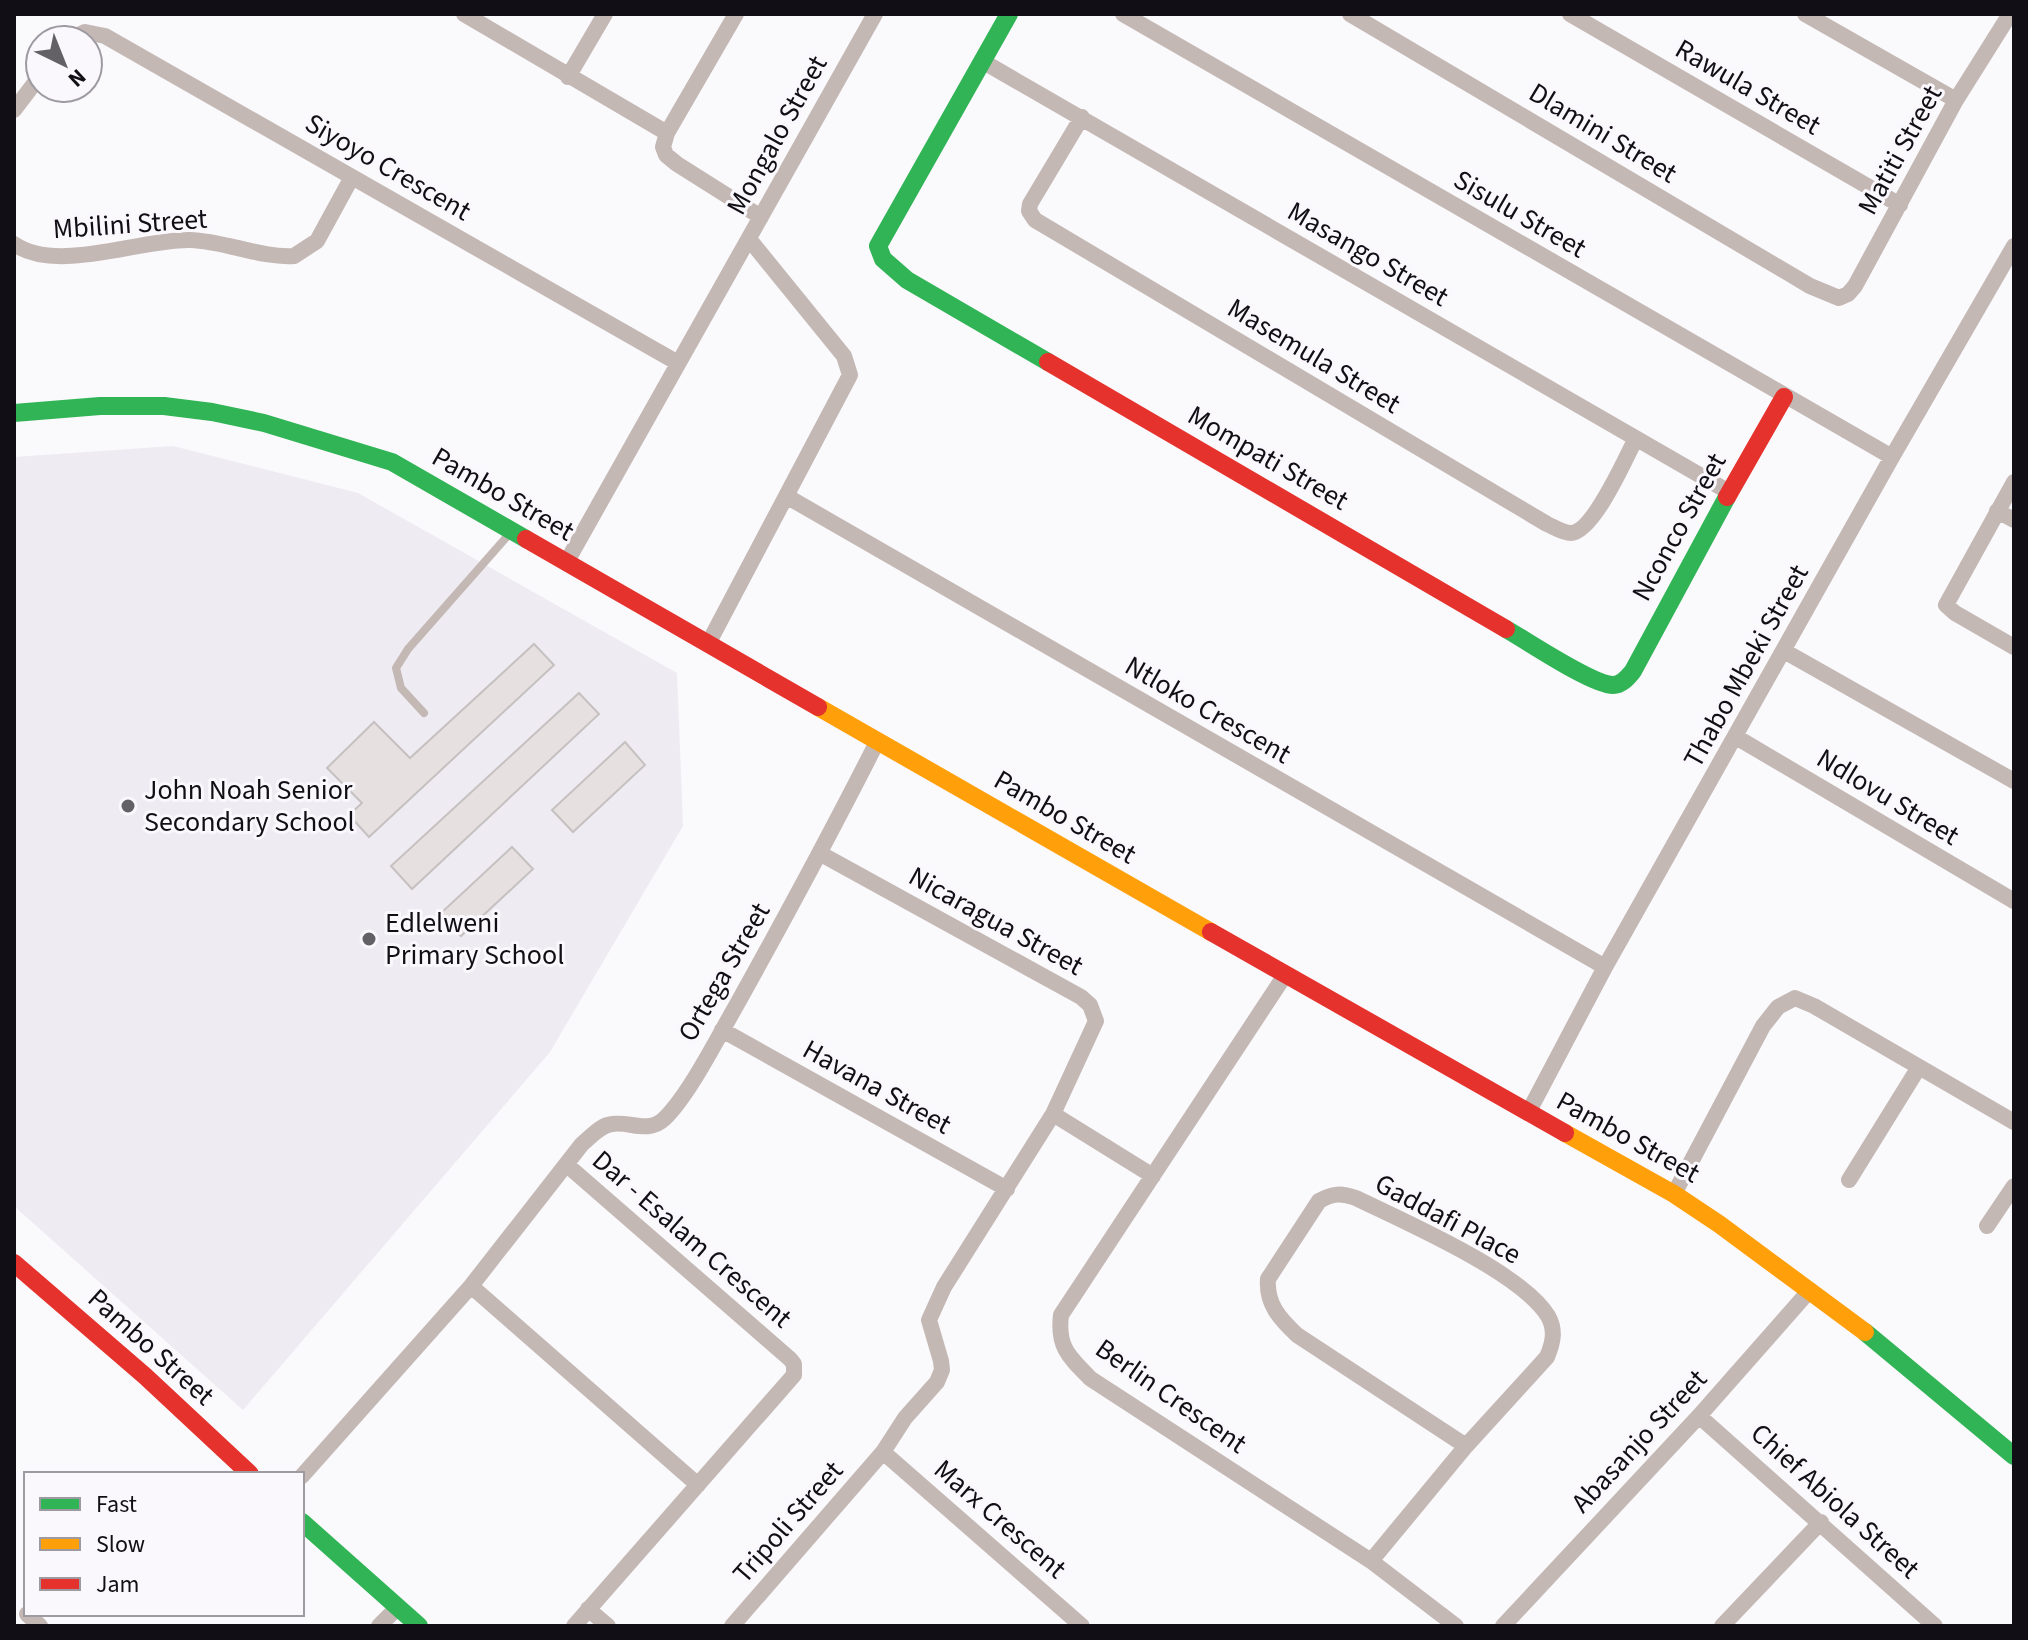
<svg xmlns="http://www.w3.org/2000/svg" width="2028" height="1640" font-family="'Source Sans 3',sans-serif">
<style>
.built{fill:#eeebf2}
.building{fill:#e6e1e0;stroke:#c6c1c0;stroke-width:2}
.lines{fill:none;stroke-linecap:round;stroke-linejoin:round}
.lane{stroke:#c4b8b5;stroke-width:8}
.street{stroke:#c4b8b5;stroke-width:16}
.fast{stroke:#30b455;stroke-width:18}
.slow{stroke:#ff9f0a;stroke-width:18}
.jam{stroke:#e5322d;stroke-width:18}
.poi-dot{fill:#636066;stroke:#faf8fd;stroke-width:3}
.labels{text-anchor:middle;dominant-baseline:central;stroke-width:6;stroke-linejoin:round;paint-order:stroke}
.street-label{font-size:28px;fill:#110e16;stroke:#faf8fd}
.poi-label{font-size:28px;fill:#110e16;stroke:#faf8fd;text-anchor:start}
</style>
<rect width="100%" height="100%" fill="#faf9fc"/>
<!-- built -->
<path class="built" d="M173 446 358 493 677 673 683 826 550 1052 243 1410 14 1206V457Z"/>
<!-- building -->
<path class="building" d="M534 644 554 665 369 837 349 815 362 803 327 768 374 722 410 758Z
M579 693 599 714 412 889 391 866Z
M625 742 645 765 573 832 552 810Z
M512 847 533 869 461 936 440 914Z"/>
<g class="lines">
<!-- lane -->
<path class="lane" d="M424 713 401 688 396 668 408 649 511 532"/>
<!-- street -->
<path class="street" d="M464 14 667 133
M736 14 667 133 663 147 666 155 677 164 761 217
M1123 14 1892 457
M1350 14 1810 286 1839 298 1848 294 1855 286 1956 100 2010 14
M1570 14 1900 205
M1805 14 1956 100
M69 40 85 32 105 36 678 363
M982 61 1729 492
M568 77 605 14
M14 110 40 76
M1082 117 1030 204 1029 211 1035 220 1547 524C1554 527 1563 533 1571 533 1593 532 1625 460 1635 440
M14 244C57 274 139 239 190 240 225 241 260 258 294 256L317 241 352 177
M2014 482 1946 605 1955 613 2014 647
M786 496 1605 967
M1997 511 2014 520
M566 563 875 14
M708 644 850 375 844 356 749 239
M1784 651 2014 781
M1736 737 2014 901
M1285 975 1061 1315C1057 1347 1069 1357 1091 1379L1371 1561 1456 1626
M722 1030 1007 1189
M1528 1113 1605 967 1892 457 2014 246
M1053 1114 1153 1176
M567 1165 790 1359 794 1364V1375L574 1626
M1849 1180 1919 1067
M1674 1194 1763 1026 1778 1007 1795 998 1814 1006 2014 1122
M1987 1226 2014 1186
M471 1286 698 1485
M1699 1416 1935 1626
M883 1452 1082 1626
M302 1476 471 1286 582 1144C591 1137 600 1125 612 1124 630 1121 648 1134 664 1119 689 1095 718 1037 736 1006 785 918 832 831 877 742
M1371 1561 1466 1446 1547 1357C1553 1343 1556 1330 1548 1316 1521 1272 1405 1222 1356 1198 1341 1193 1333 1193 1319 1201L1268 1279C1266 1304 1280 1319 1297 1335L1466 1446
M588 1609 608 1626
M27 1614 40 1626
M379 1626 397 1608
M732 1626 883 1452 905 1418 937 1382 942 1370 941 1361 929 1320 944 1287 1053 1114 1096 1021 1090 1005 1081 997 821 854
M1503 1626 1699 1416 1810 1290
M1722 1626 1821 1522"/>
<!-- fast -->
<path class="fast" d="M1009 14 878 246 883 259 907 280 1048 362
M14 413 100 406H164L212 412 264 423 392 462 526 539
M1506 629C1527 641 1592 685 1613 685 1622 685 1628 677 1633 671L1727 497
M1865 1332 2014 1456
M302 1522 419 1626"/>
<!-- slow -->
<path class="slow" d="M818 707 1211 932
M1565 1133 1674 1194 1719 1224 1865 1332"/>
<!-- jam -->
<path class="jam" d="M1048 362 1506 629
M1727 497 1784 397
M526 539 818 707
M1211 932 1565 1133
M14 1263 145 1376 250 1474"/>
</g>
<!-- markers -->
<g class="poi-dot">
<circle cx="128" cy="806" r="8"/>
<circle cx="369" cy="939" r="8"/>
</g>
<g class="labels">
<!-- street labels -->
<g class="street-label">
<text transform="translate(1748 87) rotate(30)">Rawula Street</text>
<text transform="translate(1603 133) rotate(31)">Dlamini Street</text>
<text transform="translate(777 135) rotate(-61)">Mongalo Street</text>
<text transform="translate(1900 150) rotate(-61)">Matiti Street</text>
<text transform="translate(388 167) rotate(30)">Siyoyo Crescent</text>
<text transform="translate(1520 214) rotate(30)">Sisulu Street</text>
<text transform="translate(130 224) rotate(-4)">Mbilini Street</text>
<text transform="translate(1368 254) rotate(30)">Masango Street</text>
<text transform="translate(1314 356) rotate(31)">Masemula Street</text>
<text transform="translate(1268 458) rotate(30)">Mompati Street</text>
<text transform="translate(503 494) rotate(30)">Pambo Street</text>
<text transform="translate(1679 527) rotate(-61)">Nconco Street</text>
<text transform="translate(1746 666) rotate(-61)">Thabo Mbeki Street</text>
<text transform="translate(1208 710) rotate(30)">Ntloko Crescent</text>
<text transform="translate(1888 797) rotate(31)">Ndlovu Street</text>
<text transform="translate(1065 817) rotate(30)">Pambo Street</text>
<text transform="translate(996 921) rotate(29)">Nicaragua Street</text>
<text transform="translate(724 972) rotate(-60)">Ortega Street</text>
<text transform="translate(877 1087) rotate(29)">Havana Street</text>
<text transform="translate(1628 1137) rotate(29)">Pambo Street</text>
<text transform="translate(1448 1219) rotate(28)">Gaddafi Place</text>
<text transform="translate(692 1239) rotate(41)">Dar - Esalam Crescent</text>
<text transform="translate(151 1347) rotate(42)">Pambo Street</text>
<text transform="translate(1171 1396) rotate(35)">Berlin Crescent</text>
<text transform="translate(1639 1441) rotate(-47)">Abasanjo Street</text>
<text transform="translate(1835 1501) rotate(42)">Chief Abiola Street</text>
<text transform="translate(1000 1519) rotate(41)">Marx Crescent</text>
<text transform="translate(788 1522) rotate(-49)">Tripoli Street</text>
</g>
<!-- poi labels -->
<g class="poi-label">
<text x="144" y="790">John Noah Senior<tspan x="144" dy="32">Secondary School</tspan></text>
<text x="385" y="923">Edlelweni<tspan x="385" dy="32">Primary School</tspan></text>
</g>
</g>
<!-- border -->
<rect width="2028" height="1640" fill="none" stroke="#110e16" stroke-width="32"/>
<!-- legend -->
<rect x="24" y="1472" width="280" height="144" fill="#faf8fd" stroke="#9d9aa1" stroke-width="2"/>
<rect x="40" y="1498" width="40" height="12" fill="#30b455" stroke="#9d9aa1" stroke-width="2"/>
<text x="96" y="1512" font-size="24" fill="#110e16">Fast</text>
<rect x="40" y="1538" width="40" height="12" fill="#ff9f0a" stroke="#9d9aa1" stroke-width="2"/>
<text x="96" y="1552" font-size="24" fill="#110e16">Slow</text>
<rect x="40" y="1578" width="40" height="12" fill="#e5322d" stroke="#9d9aa1" stroke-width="2"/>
<text x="96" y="1592" font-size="24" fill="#110e16">Jam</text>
<!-- north arrow -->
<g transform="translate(64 64) rotate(137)"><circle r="38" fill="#faf8fd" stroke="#9d9aa1" stroke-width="2"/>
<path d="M0-6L14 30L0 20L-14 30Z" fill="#636066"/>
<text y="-12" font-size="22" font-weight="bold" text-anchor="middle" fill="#110e16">N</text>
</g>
</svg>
